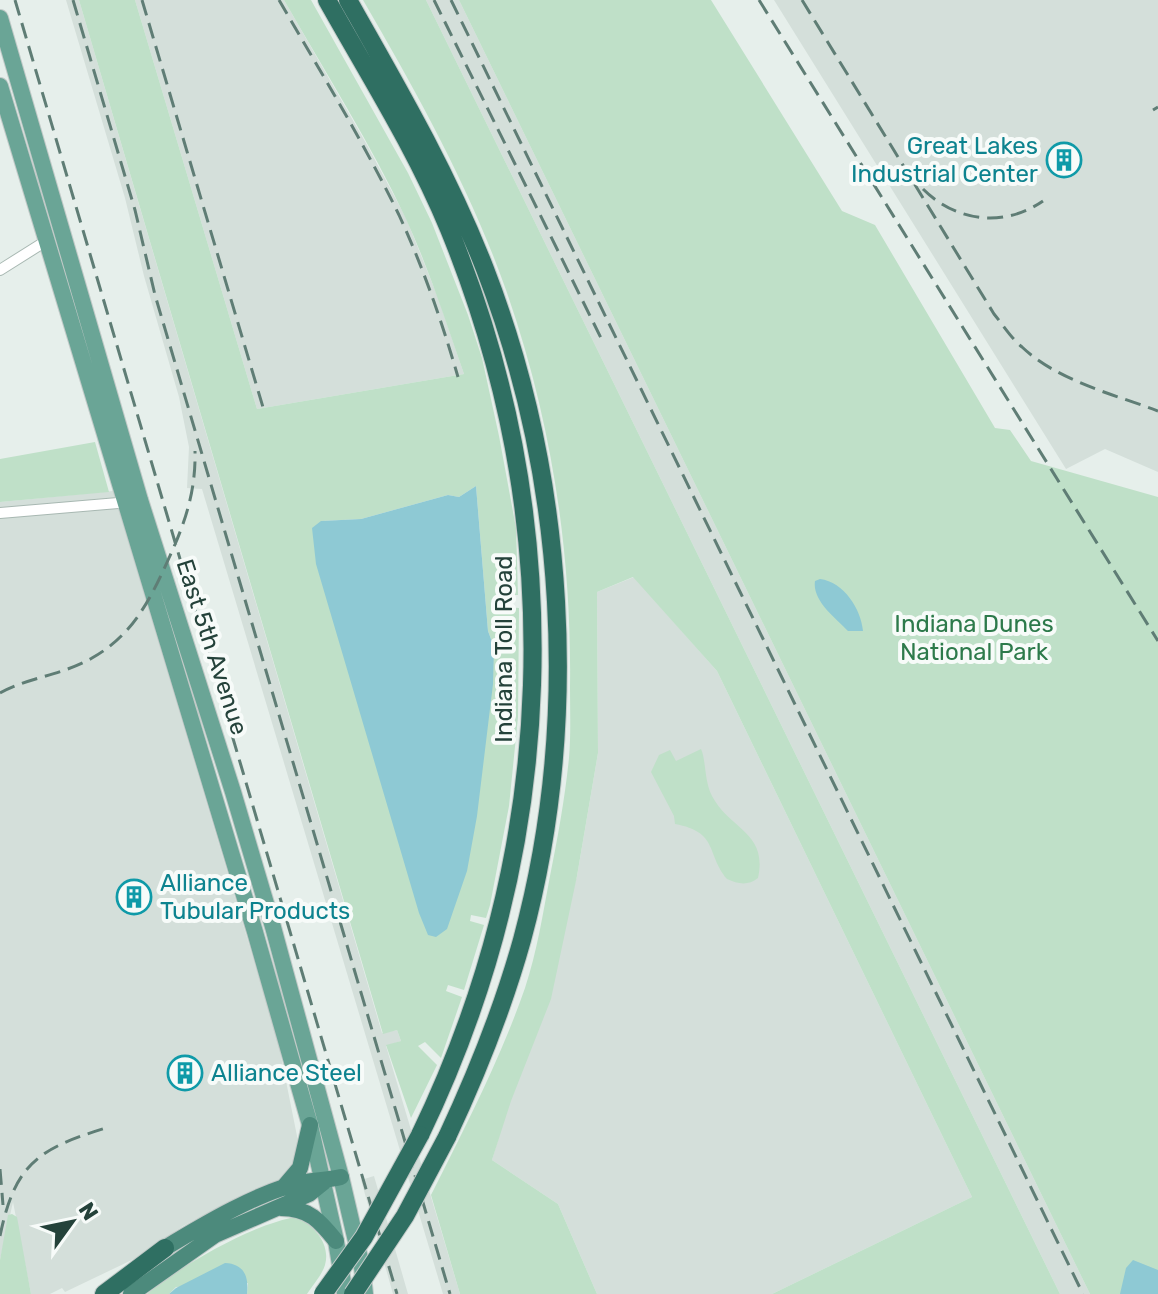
<svg xmlns="http://www.w3.org/2000/svg" width="1158" height="1294" font-family="Rubik,sans-serif">
<style>
.built{fill:#d4dfda}
.green{fill:#bfe0c8;fill-rule:evenodd}
.water{fill:#8ec9d4}
.lines{fill:none;stroke-linecap:round;stroke-linejoin:round}
.minor-casing{stroke:#a8b8b2;stroke-width:12}
.primary-casing{stroke:#c2cac8;stroke-width:18}
.trunk-casing{stroke:#c2cac8;stroke-width:18}
.motorway-casing{stroke:#c2cac8;stroke-width:20}
.minor{stroke:#fff;stroke-width:10}
.primary{stroke:#6aa596;stroke-width:16}
.trunk{stroke:#4c8a7c;stroke-width:16}
.motorway{stroke:#2f6f62;stroke-width:18}
.rail{stroke:#5f7d75;stroke-width:3;stroke-dasharray:16 8;stroke-linecap:butt}
.motorway-bridge-casing{stroke:#c2cac8;stroke-width:20;stroke-linecap:butt}
.motorway-bridge{stroke:#2f6f62;stroke-width:18}
.labels{text-anchor:middle;dominant-baseline:central;stroke-width:8;stroke-linejoin:round;paint-order:stroke}
.culture-label{font-size:24px;fill:#0d838f;stroke:#f7fbf9;text-anchor:start}
.park-label{font-size:24px;fill:#2d7a4b;stroke:#f7fbf9}
.street-label{font-size:24px;fill:#24423a;stroke:#f7fbf9}
</style>
<rect width="100%" height="100%" fill="#e6efeb"/>
<!-- built -->
<path class="built" d="M66 0H79L382 1033 397 1030 401 1041 386 1046 460 1294H443L202 489 187 488 189 447 179 397 144 276 125 198Z
M135 0H284L367 145 406 218 439 300 464 374 257 409Z
M426 0H459L1090 1294H1060Z
M774 0H1158V472L1105 449 1066 469Z
M113 491 278 1041 298 1141V1159L274 1186 230 1201 183 1226 136 1258 65 1292 62 1288 50 1294H31L13 1202 0 1260V502Z
M634 577 717 671 972 1197 772 1294H597L558 1204 492 1160 577 876 598 753 597 592Z
M374 1176 408 1294H393L361 1180Z"/>
<!-- green -->
<path class="green" d="M79 0H135L257 409 464 374C446 322 429 269 406 219 371 144 325 72 284 0H311L408 173 432 223 468 315 482 358 499 436 516 528 518 595H509L508 607 519 608 518 717 509 806 490 905 486 918 471 915 470 921 484 925 464 990 448 985 446 991 462 997 441 1058 425 1042 418 1046 437 1065 411 1118 386 1045 401 1041 397 1030 383 1034ZM476 486 488 631 494 647 321 521 361 519 448 495 459 497Z
M363 0H426L1060 1294H772L972 1197 717 671 633 577 597 592 598 753 577 876 551 999 511 1101 492 1160 558 1204 597 1294H460L431 1195C465 1127 500 1060 525 988 537 952 543 913 550 876 558 837 565 797 569 758 571 735 570 711 570 688 572 552 551 418 506 290 470 188 417 93 363 0Z
M459 0H711L842 211 875 225 995 428 1010 430 1031 461 1158 497V1294H1090Z
M95 442 109 492 0 502V459Z
M701 749C706 759 704 780 712 796 730 830 768 832 758 878 748 886 738 884 727 879 706 854 719 832 675 824L674 816 651 772 659 755 670 750 676 761Z
M12 1214 17 1217 31 1294H0V1260L8 1215Z
M296 1217C314 1225 331 1244 325 1265 322 1275 312 1286 307 1294H247L248 1283 176 1287 169 1294H147C181 1265 253 1224 296 1217Z"/>
<!-- water -->
<path class="water" d="M476 486 488 631 494 647 493 684 477 816 467 871 447 929 436 937 428 935 419 913 316 564 312 528 321 521 361 519 448 495 459 497Z
M820 579C844 582 861 609 863 631H848C836 618 812 601 815 581Z
M1133 1260 1158 1270V1294H1120L1126 1268Z
M225 1263C244 1264 249 1276 247 1294H169L176 1288Z"/>
<g class="lines">
<!-- minor casing -->
<g class="minor-casing">
<path id="minor" d="M0 270 46 241
M0 513 130 502"/>
</g>
<!-- primary casing -->
<g class="primary-casing">
<path id="primary" d="M0 18 140 500 233 792 273 927 341 1177 362 1267 365 1294
M0 86 255 932 310 1125 336 1241 345 1294"/>
</g>
<!-- trunk casing -->
<g class="trunk-casing">
<path id="trunk" d="M283 1188 300 1168 310 1125
M281 1208C309 1208 320 1221 336 1241
M165 1248C201 1226 263 1189 305 1182 317 1180 329 1180 341 1177
M131 1294 215 1235 309 1194 324 1182"/>
</g>
<!-- motorway casing -->
<g class="motorway-casing">
<path id="motorway" d="M327 0C369 75 416 149 449 229 570 525 559 847 420 1135
M348 0C398 88 448 174 485 269 566 479 581 722 522 940 503 1008 477 1073 447 1137
M104 1294 165 1248"/>
</g>
<!-- minor -->
<use href="#minor" class="minor"/>
<!-- primary -->
<use href="#primary" class="primary"/>
<!-- trunk -->
<use href="#trunk" class="trunk"/>
<!-- motorway -->
<use href="#motorway" class="motorway"/>
<!-- rail -->
<path class="rail" d="M15 0 397 1294
M73 0 135 210 155 295 450 1294
M142 0 265 414
M279 0C320 71 363 141 399 215 423 267 442 322 458 377
M434 0 601 338
M451 0 1083 1294
M759 0 1158 641
M802 0 994 314C1003 325 1011 338 1022 347 1058 381 1113 394 1158 411
M1153 110 1158 107
M923 189C956 222 1004 228 1043 201
M0 693C29 677 63 675 92 658 133 635 150 600 169 558 185 523 196 491 195 451
M0 1169 3 1205
M0 1236C15 1162 40 1148 109 1127"/>
<!-- motorway-bridge casing -->
<g class="motorway-bridge-casing">
<path id="motorway-bridge" d="M323 1294 364 1237 420 1135
M353 1294 405 1216 447 1137"/>
</g>
<!-- motorway-bridge -->
<use href="#motorway-bridge" class="motorway-bridge"/>
</g>
<!-- icons -->
<defs>
<g id="building-ring" transform="scale(1.8)"><circle r="9.5" fill="#f7fbf9" stroke="#0f9aa8" stroke-width="1.5"/><path d="M-4-6H4V6H1V3H-1V6H-4ZM-2.5-4.3h1.7v1.8h-1.7ZM.8-4.3h1.7v1.8H.8ZM-2.5-1h1.7V.8h-1.7ZM.8-1h1.7V.8H.8Z" fill="#0f9aa8"/></g>
</defs>
<g fill-rule="evenodd">
<use href="#building-ring" x="1064" y="160"/>
<use href="#building-ring" x="134" y="897"/>
<use href="#building-ring" x="185" y="1073"/>
</g>
<g class="labels">
<!-- culture labels -->
<g class="culture-label">
<text x="1038" y="146" text-anchor="end">Great Lakes<tspan x="1038" dy="28">Industrial Center</tspan></text>
<text x="160" y="883">Alliance<tspan x="160" dy="28">Tubular Products</tspan></text>
<text x="211" y="1073">Alliance Steel</text>
</g>
<!-- park labels -->
<g class="park-label">
<text x="974" y="624">Indiana Dunes<tspan x="974" dy="28">National Park</tspan></text>
</g>
<!-- street labels -->
<g class="street-label">
<text transform="translate(212 647) rotate(72)">East 5th Avenue</text>
<text transform="translate(504 649) rotate(-90)">Indiana Toll Road</text>
</g>
</g>
<!-- north arrow -->
<g transform="translate(72 1222) rotate(57)" stroke="#f7fbf9" stroke-width="6" paint-order="stroke">
<path d="M0-6L14 30L0 20L-14 30Z" fill="#24423a"/>
<text y="-12" font-size="22" font-weight="bold" text-anchor="middle" fill="#24423a">N</text>
</g>
</svg>
